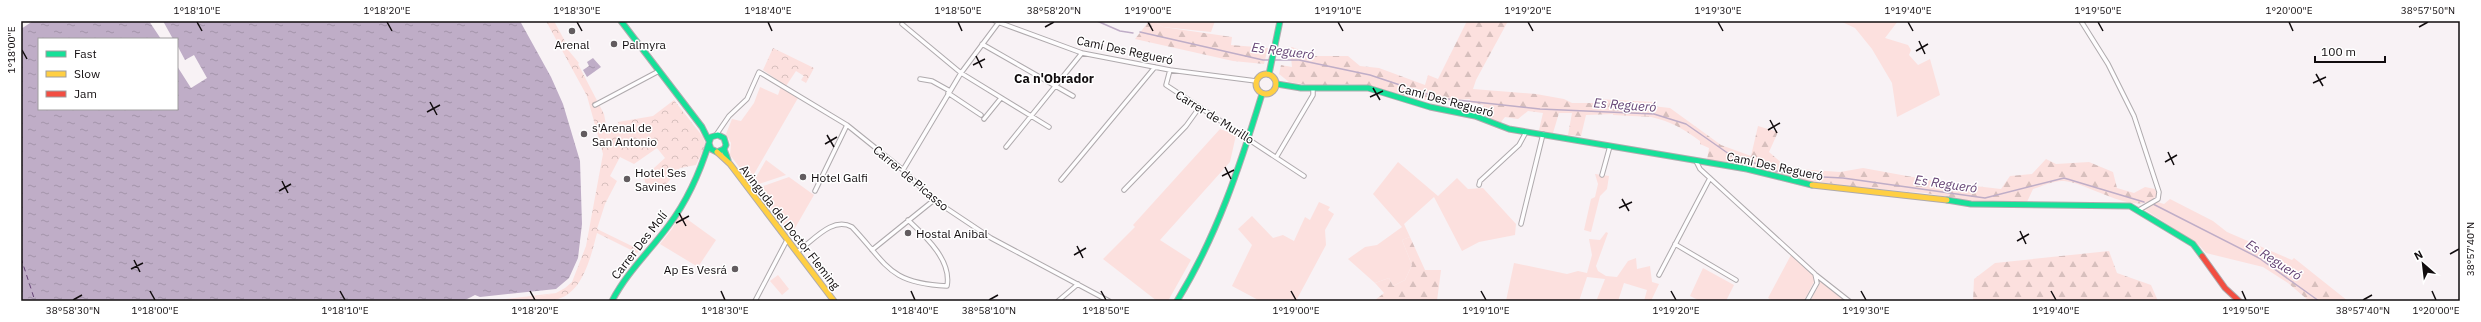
<svg xmlns="http://www.w3.org/2000/svg" width="2481" height="322" font-family="'IBM Plex Sans',sans-serif">
<style>
.grass{fill:#fce0de}
.forest{fill:url(#forest-firs)}
.wetland{fill:url(#wetland-marsh)}
.park{fill:url(#park-crowns)}
.water{fill:url(#water-ripples)}
.lines{fill:none;stroke-linecap:round;stroke-linejoin:round}
.stream{stroke:#bfadc7;stroke-width:1.5}
.ferry{stroke:#644374;stroke-width:1;stroke-dasharray:5 4;stroke-linecap:butt}
.street-casing{stroke:#afaaad;stroke-width:5.5}
.fast-casing{stroke:#afaaad;stroke-width:7}
.slow-casing{stroke:#afaaad;stroke-width:7}
.jam-casing{stroke:#afaaad;stroke-width:7}
.street{stroke:#fefdfe;stroke-width:3.5}
.fast{stroke:#16e098;stroke-width:5}
.slow{stroke:#ffcf43;stroke-width:5}
.jam{stroke:#f24e42;stroke-width:5}
.ticks{fill:none;stroke:#110c0e;stroke-width:1.5}
.poi-dot{fill:#625c5f;stroke:#fff;stroke-width:1.5}
.labels{text-anchor:middle;dominant-baseline:central;stroke-width:3;stroke-linejoin:round;paint-order:stroke}
.poi-label{font-size:12px;fill:#110c0e;stroke:#fff;text-anchor:start}
.street-label{font-size:12px;fill:#110c0e;stroke:#fff}
.water-label{font-size:13px;font-style:italic;fill:#644374;stroke:#fff}
.neighbourhood-label{font-size:13px;font-weight:bold;fill:#110c0e;stroke:#fff}
.neatline{fill:none;stroke:#110c0e;stroke-width:1.5}
.ticks-label{font-size:10px;text-anchor:middle;fill:#110c0e}
</style>
<defs>
<pattern id="forest-firs" width="22" height="20" patternUnits="userSpaceOnUse"><rect width="22" height="20" fill="#fce0de"/><path d="M5 1l3.5 6h-7zM16 11l3.5 6h-7z" fill="#d7bfbd"/></pattern>
<pattern id="wetland-marsh" width="20" height="14" patternUnits="userSpaceOnUse"><rect width="20" height="14" fill="#fce0de"/><path d="M1 5h8M5 5V1M11 12h8M15 12V8" fill="none" stroke="#d7bfbd"/></pattern>
<pattern id="park-crowns" width="20" height="18" patternUnits="userSpaceOnUse"><rect width="20" height="18" fill="#fce0de"/><path d="M2 6a3 3 0 1 1 6 0M12 15a3 3 0 1 1 6 0" fill="none" stroke="#d7bfbd"/></pattern>
<pattern id="water-ripples" width="26" height="14" patternUnits="userSpaceOnUse"><rect width="26" height="14" fill="#bfadc7"/><path d="M2 4q2-2 4 0t4 0M15 11q2-2 4 0t4 0" fill="none" stroke="#a394aa"/></pattern>
</defs>
<rect width="100%" height="100%" fill="#f8f2f5"/>
<!-- grass -->
<path class="grass" d="M1154 21H1215L1211 32 1163 27Z
M1840 21H1898L1885 38 1908 45 1911 50 1909 55 1918 65 1930 59 1940 95 1897 117 1892 83 1872 49 1855 28Z
M781 86 798 98 750 181 730 155 731 143 726 134 732 119 741 121 754 103 760 87 778 95Z
M1220 129 1236 135 1230 162 1160 240 1191 260 1168 301H1157L1103 259 1135 227 1133 225Z
M766 160 786 175 753 186 752 184Z
M1398 162 1438 196 1457 178 1468 189 1483 188 1516 224 1515 235 1479 242 1462 251 1434 197 1404 224 1410 237 1402 240 1412 265 1405 280 1393 286 1389 278 1375 283 1348 259 1365 247 1377 245 1402 227 1373 194Z
M1595 174 1609 176 1607 189 1600 196 1591 232 1584 230 1591 199 1595 197 1598 184Z
M789 177 814 195 791 235 755 189Z
M2170 199 2213 221 2227 232 2292 260 2294 258 2319 278H2293L2288 283 2263 267 2206 253 2199 245 2144 209 2157 202 2164 204Z
M1319 202 1330 207 1328 210 1334 214 1325 230 1326 245 1296 301H1260L1232 286 1252 245 1238 229 1252 216 1273 238 1283 235 1294 241 1305 217 1310 220Z
M680 214 716 240 698 267 660 244 672 229Z
M1606 232 1608 233 1596 266 1598 271 1606 276 1617 277 1628 261 1636 258 1637 269 1650 266 1652 282 1659 284 1651 301H1644L1647 290 1624 283 1618 301H1600L1597 299 1605 279 1587 277 1579 301H1506L1514 263 1567 274 1578 271 1587 273 1592 255 1589 239 1600 240Z
M1791 255 1816 278 1804 301H1773L1768 298Z
M1703 268 1734 285 1726 301H1700L1690 296Z
M778 275 789 289 782 295 770 281Z
M1821 281 1845 301H1810Z
M556 293 518 301 498 300Z"/>
<!-- forest -->
<path class="forest" d="M1149 21H1154L1163 27 1232 37 1231 45 1268 48 1264 64 1233 61 1135 39Z
M1467 21H1508L1476 80 1473 89 1536 94 1564 99 1572 103H1596V99L1653 102 1652 106 1670 108 1721 145 1751 156 1758 126 1778 132 1769 152 1783 164V168L1840 172 1863 168 1940 182 2001 189 2010 176 2032 174 2046 159 2056 164 2089 162 2113 172 2117 188 2134 193 2145 187 2155 189 2157 195C2140 220 2087 182 2064 181 2055 180 2042 186 2033 189L2027 202H1980L1925 193 1856 187 1796 179 1738 164 1707 160 1709 148 1700 144V141C1684 129 1670 121 1651 117V112L1612 109 1613 114 1586 115 1581 136 1568 135 1572 113H1559L1553 133 1539 130 1543 113 1528 111 1518 119 1505 117 1501 122 1477 114 1484 105 1469 102 1470 99 1440 101 1417 99 1366 85 1341 84 1314 86 1289 82 1279 74 1281 65 1292 67 1290 48 1292 47 1314 56H1348L1360 66 1379 68 1425 85 1428 75 1438 79Z
M1410 237 1425 270H1441L1437 301H1374L1384 293 1375 283 1389 278 1393 286 1405 280 1412 265 1402 240Z
M2109 251 2117 273 2151 285 2158 301H1973L1974 279 1995 263Z
M2293 278H2319L2348 301H2309L2288 283Z"/>
<!-- wetland -->
<path class="wetland" d="M1612 108 1651 112V117L1613 115Z"/>
<!-- park -->
<path class="park" d="M546 21H554L567 45 569 43 572 47 569 51 579 63 578 64 604 114 607 130 619 127 618 122 653 116 674 100 703 137 705 143 703 150 696 165 680 168 662 189 656 191 645 182 644 177 665 158 657 148 634 164 620 157 610 176 617 181 605 204 597 229 640 250 637 253 597 233C591 256 583 292 558 299 546 303 530 301 518 301L556 293 565 288 572 282 586 246 603 154 587 96Z
M773 48 814 68 806 83 801 80 804 76 796 71 786 86 763 70Z"/>
<!-- water -->
<path class="water" d="M33 21H149L161 39H39V109H177V66L191 88 207 78 194 55 185 60 177 45V39H173L163 21H520L551 77 563 104 580 161 582 224 578 258 569 278 556 289 480 297 475 295 463 301H21V29Z
M593 58 601 67 587 77 583 70 589 66 587 62Z"/>
<g class="lines">
<!-- stream -->
<path class="stream" d="M1097 21 1120 31 1133 33
M1140 32 1263 60H1270
M1274 60H1299L1370 75 1439 98 1540 109 1654 114 1686 124 1729 154 1779 172 1803 176 1843 178 1985 198 2064 178 2144 202
M2153 204 2259 258 2319 301"/>
<!-- ferry -->
<path class="ferry" d="M21 258 35 301"/>
<!-- street casing -->
<g class="street-casing">
<path id="street" d="M995 21 1082 53 1170 70 1256 81
M2081 21 2108 64 2134 116 2159 192 2158 199 2139 210
M902 24 961 73 1049 127
M982 44 1073 96
M1170 70 1166 85 1304 176
M920 79 932 81 950 91
M948 93 981 115
M595 105 659 71
M984 119 1001 98
M716 135 729 116 747 99 759 72 847 125 903 170 934 200 991 238 1109 301
M1006 147 1082 53
M1277 156 1313 95V88
M1696 161 1700 169 1815 274 1817 283 1807 301
M903 170 961 73 999 22
M1602 175 1610 146
M1061 180 1155 67
M1479 185 1480 181 1519 145 1526 132
M1124 190 1186 126 1199 108
M815 191 847 125
M1521 224 1543 134
M1675 244 1736 280
M872 250 934 200
M797 252C813 241 832 216 852 227 888 265 888 283 947 286 952 260 925 236 908 220
M1659 275 1710 178
M1816 275 1849 301
M755 301 787 240
M1058 301 1078 284"/>
</g>
<!-- fast casing -->
<g class="fast-casing">
<path id="fast" d="M621 21 702 127 709 141
M1269 74 1280 21
M1277 84 1301 88H1368L1430 107 1475 116 1509 129 1747 169 1812 185
M724 149 717 152 711 149 709 143 711 137 718 135 724 138 726 145 724 149 728 160
M1947 200 1971 204 2130 206 2193 244 2202 256
M612 301C627 272 650 251 669 225 687 201 700 172 709 143
M1177 301C1217 236 1240 166 1262 94"/>
</g>
<!-- slow casing -->
<g class="slow-casing">
<path id="slow" d="M1256 84a10 10 0 1 1 20 0a10 10 0 1 1-20 0Z
M717 152 730 164 834 301
M1812 185 1947 200"/>
</g>
<!-- jam casing -->
<g class="jam-casing">
<path id="jam" d="M2202 256 2225 288 2239 301"/>
</g>
<!-- street -->
<use href="#street" class="street"/>
<!-- fast -->
<use href="#fast" class="fast"/>
<!-- slow -->
<use href="#slow" class="slow"/>
<!-- jam -->
<use href="#jam" class="jam"/>
</g>
<!-- ticks -->
<path class="ticks" d="M197 22 202 31M387 22 392 31M577 22 582 31M768 22 772 31M958 22 962 31M1148 22 1153 31M1338 22 1343 31M1528 22 1533 31M1718 22 1723 31M1908 22 1913 31M2098 22 2103 31M2289 22 2293 31M1045 27 1054 22M2419 27 2428 22M1919 41 1925 54M22 50 27 59M1916 51 1928 44M976 56 982 68M973 65 985 59M2316 74 2323 86M2313 83 2326 77M1373 88 1380 100M1370 97 1383 91M430 102 437 115M427 112 440 105M1770 120 1777 133M1768 130 1780 123M827 135 834 147M825 144 837 137M2168 152 2174 165M2165 162 2177 155M1225 167 1231 179M1222 176 1234 170M282 181 288 193M279 191 291 184M1622 199 1629 211M1619 208 1632 202M679 213 686 226M676 223 689 216M2020 231 2026 244M2017 241 2029 234M1077 246 1083 258M2450 254 2459 249M1074 255 1086 248M134 260 140 272M131 269 143 263M150 291 155 300M340 291 345 300M530 291 535 300M721 291 725 300M911 291 915 300M1101 291 1106 300M1291 291 1296 300M1481 291 1486 300M1671 291 1676 300M1861 291 1866 300M2051 291 2056 300M2242 291 2246 300M2432 291 2436 300M73 300 82 295M989 300 998 295M2363 300 2372 295"/>
<!-- markers -->
<g class="poi-dot">
<circle cx="572" cy="31" r="4"/>
<circle cx="614" cy="44" r="4"/>
<circle cx="584" cy="134" r="4"/>
<circle cx="803" cy="177" r="4"/>
<circle cx="627" cy="179" r="4"/>
<circle cx="908" cy="233" r="4"/>
<circle cx="735" cy="269" r="4"/>
</g>
<g class="labels">
<!-- poi labels -->
<g class="poi-label">
<text x="572" y="44" text-anchor="middle">Arenal</text>
<text x="622" y="44">Palmyra</text>
<text x="592" y="127">s'Arenal de<tspan x="592" dy="14">San Antonio</tspan></text>
<text x="635" y="172">Hotel Ses<tspan x="635" dy="14">Savines</tspan></text>
<text x="811" y="177">Hotel Galfi</text>
<text x="916" y="233">Hostal Anibal</text>
<text x="727" y="269" text-anchor="end">Ap Es Vesrá</text>
</g>
<!-- street labels -->
<g class="street-label">
<text transform="translate(1125 50) rotate(12)">Camí Des Regueró</text>
<text transform="translate(1446 100) rotate(15)">Camí Des Regueró</text>
<text transform="translate(1215 117) rotate(32)">Carrer de Murillo</text>
<text transform="translate(1775 166) rotate(12)">Camí Des Regueró</text>
<text transform="translate(911 178) rotate(40)">Carrer de Picasso</text>
<text transform="translate(790 227) rotate(52)">Avinguda del Doctor Fleming</text>
<text transform="translate(639 245) rotate(-52)">Carrer Des Molí</text>
</g>
<!-- water labels -->
<g class="water-label">
<text transform="translate(1283 51) rotate(7)">Es Regueró</text>
<text transform="translate(1625 105) rotate(4)">Es Regueró</text>
<text transform="translate(1946 184) rotate(8)">Es Regueró</text>
<text transform="translate(2274 260) rotate(33)">Es Regueró</text>
</g>
<!-- neighbourhood labels -->
<g class="neighbourhood-label">
<text x="1054" y="78">Ca n'Obrador</text>
</g>
</g>
<!-- border -->
<rect width="2481" height="322" fill="none" stroke="#ffffff" stroke-width="44"/>
<!-- legend -->
<rect x="38" y="38" width="140" height="72" fill="#ffffff" stroke="#a09e9f"/>
<rect x="46" y="51" width="20" height="6" fill="#16e098" stroke="#a09e9f"/>
<text x="74" y="58" font-size="12" fill="#110c0e">Fast</text>
<rect x="46" y="71" width="20" height="6" fill="#ffcf43" stroke="#a09e9f"/>
<text x="74" y="78" font-size="12" fill="#110c0e">Slow</text>
<rect x="46" y="91" width="20" height="6" fill="#f24e42" stroke="#a09e9f"/>
<text x="74" y="98" font-size="12" fill="#110c0e">Jam</text>
<!-- north arrow -->
<g transform="translate(2423 264) rotate(332)" stroke="#ffffff" stroke-width="3" paint-order="stroke">
<path d="M0-3L7 15L0 10L-7 15Z" fill="#110c0e"/>
<text y="-6" font-size="11" font-weight="bold" text-anchor="middle" fill="#110c0e">N</text>
</g>
<!-- scale -->
<path d="M2315 56v6h70v-6" fill="none" stroke="#110c0e" stroke-width="2"/>
<text x="2321" y="56" font-size="12" fill="#110c0e" stroke="#ffffff" stroke-width="3" paint-order="stroke">100 m</text>
<rect x="22" y="22" width="2437" height="278" class="neatline"/>
<g class="ticks-label">
<text x="197" y="14">1°18'10"E</text>
<text x="387" y="14">1°18'20"E</text>
<text x="577" y="14">1°18'30"E</text>
<text x="768" y="14">1°18'40"E</text>
<text x="958" y="14">1°18'50"E</text>
<text x="1054" y="14">38°58'20"N</text>
<text x="1148" y="14">1°19'00"E</text>
<text x="1338" y="14">1°19'10"E</text>
<text x="1528" y="14">1°19'20"E</text>
<text x="1718" y="14">1°19'30"E</text>
<text x="1908" y="14">1°19'40"E</text>
<text x="2098" y="14">1°19'50"E</text>
<text x="2289" y="14">1°20'00"E</text>
<text x="2428" y="14">38°57'50"N</text>
<text transform="translate(11 50) rotate(-90)" y="4">1°18'00"E</text>
<text transform="translate(2470 249) rotate(-90)" y="4">38°57'40"N</text>
<text x="73" y="314">38°58'30"N</text>
<text x="155" y="314">1°18'00"E</text>
<text x="345" y="314">1°18'10"E</text>
<text x="535" y="314">1°18'20"E</text>
<text x="725" y="314">1°18'30"E</text>
<text x="915" y="314">1°18'40"E</text>
<text x="989" y="314">38°58'10"N</text>
<text x="1106" y="314">1°18'50"E</text>
<text x="1296" y="314">1°19'00"E</text>
<text x="1486" y="314">1°19'10"E</text>
<text x="1676" y="314">1°19'20"E</text>
<text x="1866" y="314">1°19'30"E</text>
<text x="2056" y="314">1°19'40"E</text>
<text x="2246" y="314">1°19'50"E</text>
<text x="2363" y="314">38°57'40"N</text>
<text x="2436" y="314">1°20'00"E</text>
</g>
</svg>
